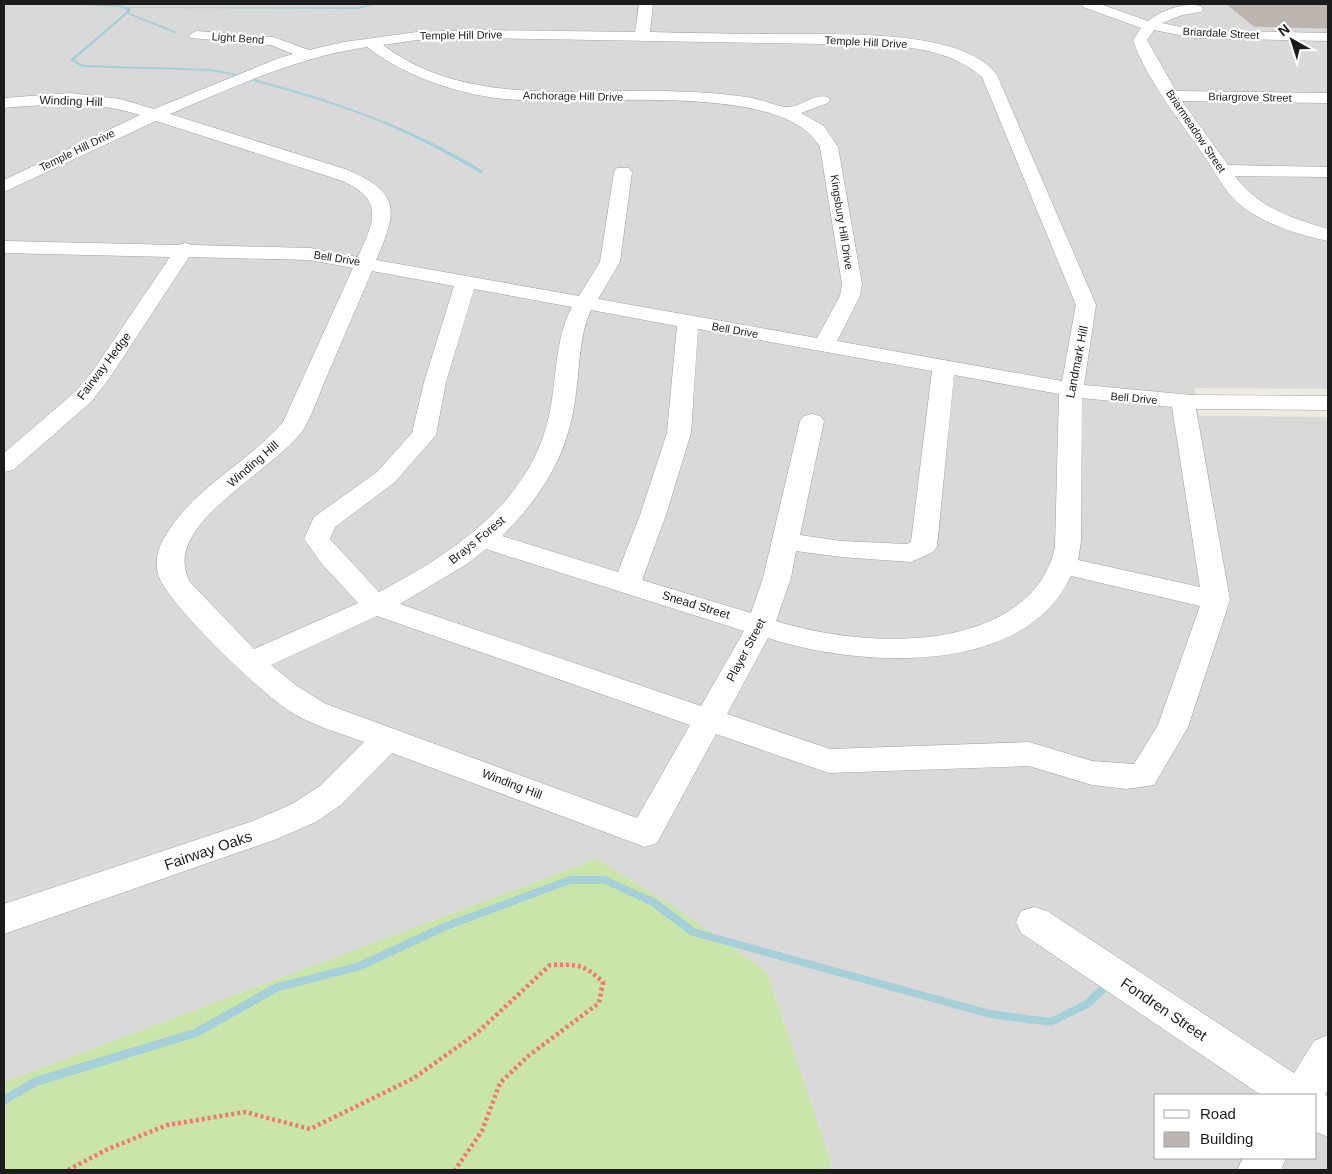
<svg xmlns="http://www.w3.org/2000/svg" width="1332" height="1174" font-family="Arial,sans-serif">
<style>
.residential{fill:#dad9d9;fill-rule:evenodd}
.grass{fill:#cae5aa}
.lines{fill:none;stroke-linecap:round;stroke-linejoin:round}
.stream{fill:#a5cfd9;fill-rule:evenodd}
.building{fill:#bdb5af;stroke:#beafa6}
.minor-casing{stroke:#a0a0a0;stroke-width:1}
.path{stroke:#f2776f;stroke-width:4.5;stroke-dasharray:3 3;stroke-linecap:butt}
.minor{fill:#fff;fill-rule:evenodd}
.labels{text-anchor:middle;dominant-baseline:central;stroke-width:4.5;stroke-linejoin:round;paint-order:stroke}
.far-street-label{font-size:11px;fill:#1c1c1c;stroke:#fff}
.street-label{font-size:12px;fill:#1c1c1c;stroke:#fff}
.near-street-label{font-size:15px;fill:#1c1c1c;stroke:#fff}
</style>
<rect width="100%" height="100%" fill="#ede9e3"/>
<!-- residential -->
<path class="residential" d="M4 4H1328V389L1194 388 1199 416 1328 417V1170H826L832 1165 767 972 675 907 596 859 4 1082ZM1156 1095H1316V1158H1156Z"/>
<!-- grass -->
<path class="grass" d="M596 859 675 907 767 972 832 1165 826 1170H4V1082Z"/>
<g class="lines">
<!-- stream -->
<path class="stream" d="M79 4 119 5 125 7H358L372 4H377L358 9 130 8 131 9 129 13 178 32 175 33 127 14 74 60 84 65 212 69 237 74V76H236L212 71 82 67 70 60 126 12 127 10 119 7 81 5Z
M254 79C318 96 382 117 441 147 455 155 471 162 484 172L480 173C445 152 408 133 370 118 332 103 292 92 253 81L252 80Z
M570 876H606L609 878 656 899 696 929 990 1010 1050 1018 1084 1001 1100 986 1103 985 1106 986 1108 989 1106 992 1090 1007 1051 1026 990 1018 693 936 690 935 650 905 605 884H570L447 930 361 970 279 991 199 1036 37 1086 4 1105V1095L35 1077 194 1029 274 984 356 963 441 924Z"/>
</g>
<!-- building -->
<path class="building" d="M1227 4H1328V28L1254 26Z"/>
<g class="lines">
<!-- minor casing -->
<g class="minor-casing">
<path id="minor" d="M639 4H653L650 32C694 33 738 34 782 34 835 35 964 28 997 75L1096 305 1084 385 1192 395 1328 396V410L1196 409 1230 600 1188 727 1154 785 1127 789 1092 785 1029 766 829 773 716 734 657 843 645 847 392 753 342 804 316 822 277 839 4 934V904L253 821 292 804 320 786 364 742C340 733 313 726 291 712 263 695 166 603 158 574 155 561 158 548 164 538 192 488 247 464 283 422L353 268 310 260 189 257 111 376 91 402 13 470 4 472V453L75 392 92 372 170 257 4 253V241L178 245 185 243 192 245 310 248 358 257C374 221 385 201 343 181L156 121 4 192V180L140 115C92 100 53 104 4 108V98L70 93 120 99 154 109 279 58 293 54 271 45 191 38 189 35 196 31 273 37 309 50 344 42 417 32 480 30 635 32ZM480 38 884 45C921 48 954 53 982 77L1076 305 1062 381 837 341 860 296 862 284 838 147 824 126 801 113 828 103 830 100 828 97C812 93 799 109 785 107 773 105 763 100 752 98 723 93 694 92 665 91 571 89 464 106 383 45L417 40ZM367 47C403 75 452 92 496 98 569 109 782 77 820 147L842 284 840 296 817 338 598 299 620 262 632 172 629 168H617L614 172 600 262 579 296 376 260C398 210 401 192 345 169L170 114C234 87 297 57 367 47ZM372 271 454 286 424 382 412 433 377 472 314 517 304 539 322 564 358 603 254 649 190 582C157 523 282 469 306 425 314 410 320 392 327 376 342 341 357 306 372 271ZM474 289 572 307C555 338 557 377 550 411 533 500 455 552 379 592L330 539 335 527 395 482 436 435 446 382ZM591 310 677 326 667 433 640 515 618 572 502 536C544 494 569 453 576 393 580 366 579 335 591 310ZM698 329 932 371 911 542 907 544 841 541 800 535 824 421 820 416 812 414 804 416 800 421 763 578 751 613 642 580 666 515 691 433ZM954 375 1059 394 1055 547C1052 564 1042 581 1031 593 972 654 850 644 776 621L791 578 796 551 841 557 911 562 933 552 937 546ZM1082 398 1172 407 1200 587 1078 560 1081 541ZM486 549 744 631 701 706 400 604 467 564ZM1071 576 1200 606 1158 725 1134 764 1092 761 1029 742 830 749 727 714 768 638C857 667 1024 678 1071 576ZM377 616 690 725 637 818 326 704 297 686 271 665Z
M1081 4H1100L1148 21C1161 10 1184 2 1201 6L1203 9 1201 12 1182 15 1162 23 1195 30 1328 33V41L1195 38 1154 30 1147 40 1176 91 1328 93V103L1182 101 1228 165 1328 167V177L1235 176C1258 208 1292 218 1328 229V241C1296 234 1255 222 1232 197 1221 185 1212 167 1202 153 1180 121 1145 77 1133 40L1141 28 1083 7Z
M1034 907 1047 911 1294 1073 1314 1041 1328 1035V1089L1325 1095 1328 1096V1137L1316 1132V1095H1261L1021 933 1016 922 1021 911Z
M1243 1158H1286L1281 1170H1237Z"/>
</g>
<!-- path -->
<path class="path" d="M68 1170 106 1150 167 1125 245 1112 310 1129 414 1078 477 1033 550 965C576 964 584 964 603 982L599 1003 528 1056 500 1083 482 1131 455 1170"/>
<!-- minor -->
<use href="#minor" class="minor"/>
</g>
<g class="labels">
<!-- far-street labels -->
<g class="far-street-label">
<text transform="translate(1221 33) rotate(3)">Briardale Street</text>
<text transform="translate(461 35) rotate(-1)">Temple Hill Drive</text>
<text transform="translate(238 38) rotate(4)">Light Bend</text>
<text transform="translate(866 42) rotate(3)">Temple Hill Drive</text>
<text transform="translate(573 96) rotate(1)">Anchorage Hill Drive</text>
<text transform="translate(1250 97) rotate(1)">Briargrove Street</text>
<text transform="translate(1196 131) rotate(56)">Briarmeadow Street</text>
<text transform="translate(77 150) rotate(-26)">Temple Hill Drive</text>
<text transform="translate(842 222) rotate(81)">Kingsbury Hill Drive</text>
<text transform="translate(337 258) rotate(9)">Bell Drive</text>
<text transform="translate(735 330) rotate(10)">Bell Drive</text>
<text transform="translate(1134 398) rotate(5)">Bell Drive</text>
</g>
<!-- street labels -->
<g class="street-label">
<text transform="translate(71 101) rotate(2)">Winding Hill</text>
<text transform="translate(1077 362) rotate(-79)">Landmark Hill</text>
<text transform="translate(104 366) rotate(-53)">Fairway Hedge</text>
<text transform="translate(253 464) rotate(-41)">Winding Hill</text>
<text transform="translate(477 540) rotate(-39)">Brays Forest</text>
<text transform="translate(696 605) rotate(17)">Snead Street</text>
<text transform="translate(746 650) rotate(-62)">Player Street</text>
<text transform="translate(512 784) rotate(21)">Winding Hill</text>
</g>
<!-- near-street labels -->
<g class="near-street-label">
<text transform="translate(208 850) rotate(-19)">Fairway Oaks</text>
<text transform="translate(1164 1009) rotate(34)">Fondren Street</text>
</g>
</g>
<!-- border -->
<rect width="1332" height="1174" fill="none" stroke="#1c1c1c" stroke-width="10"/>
<!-- legend -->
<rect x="1154" y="1094" width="162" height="65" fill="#ffffff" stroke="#a4a4a4"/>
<rect x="1164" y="1110" width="25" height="8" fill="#ffffff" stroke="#a4a4a4"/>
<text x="1200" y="1119" font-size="15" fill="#1c1c1c">Road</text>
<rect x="1164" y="1132" width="25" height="15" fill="#bdb5af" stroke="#a4a4a4"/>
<text x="1200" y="1144" font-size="15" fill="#1c1c1c">Building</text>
<!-- north arrow -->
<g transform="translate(1292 40) rotate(321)" stroke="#ffffff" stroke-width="4" paint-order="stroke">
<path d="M0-4L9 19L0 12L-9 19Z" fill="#1c1c1c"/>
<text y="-8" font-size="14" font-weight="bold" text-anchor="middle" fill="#1c1c1c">N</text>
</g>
</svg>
